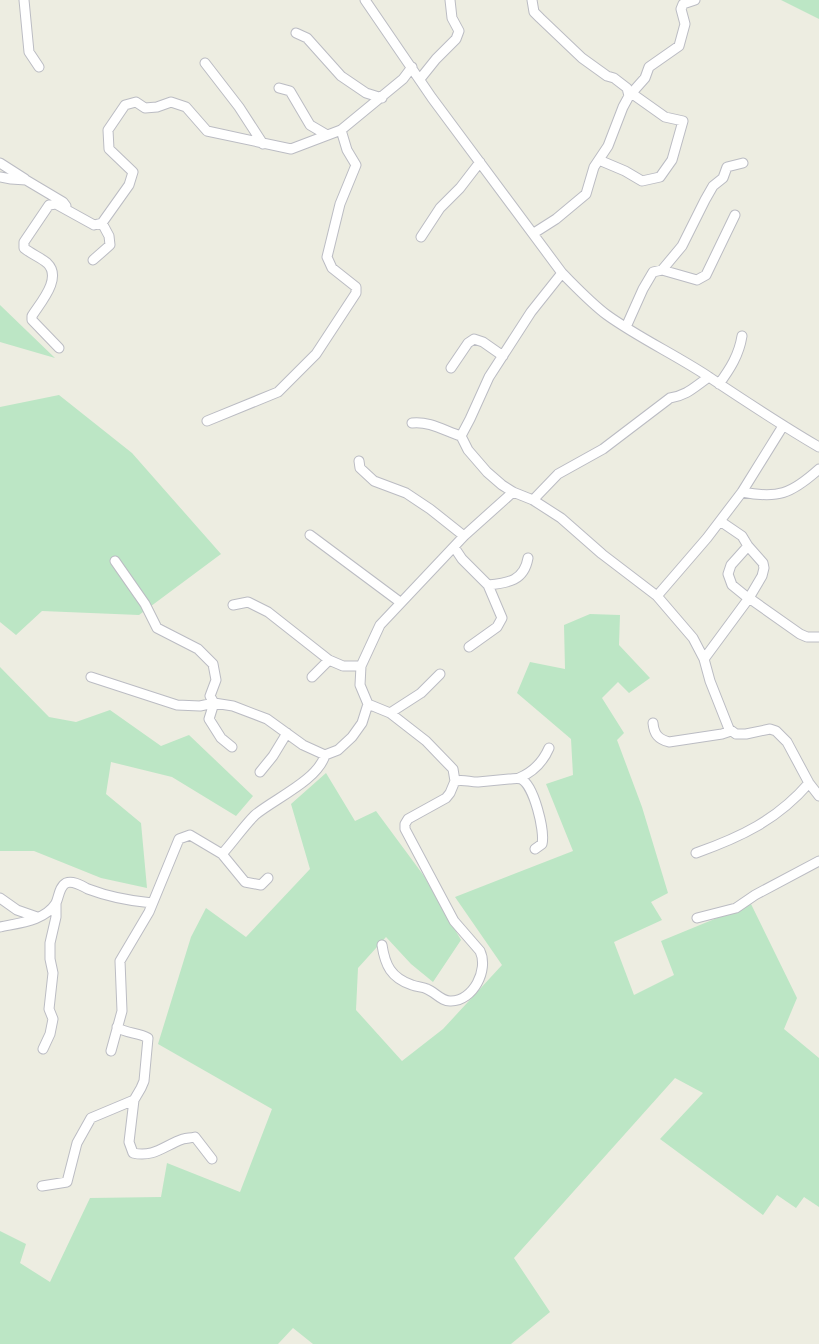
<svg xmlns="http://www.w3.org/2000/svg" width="819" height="1344" font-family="'DM Sans',sans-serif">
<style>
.green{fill:#bce6c5}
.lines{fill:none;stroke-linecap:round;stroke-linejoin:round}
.minor-casing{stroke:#bbbcc3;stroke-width:11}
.minor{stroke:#fff;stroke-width:9}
</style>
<rect width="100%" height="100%" fill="#edede1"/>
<!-- green -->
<path class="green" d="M781 0H819V19Z
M0 305 55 358 0 342Z
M59 395 132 453 221 554 139 615 42 611 16 635 0 622V407Z
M590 614 620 615 619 645 650 678 629 693 618 682 602 698 624 733 617 740 642 807 668 893 651 902 662 920 614 942 634 995 674 975 661 941 751 904 797 998 784 1029 819 1058V1207L804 1197 796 1208 777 1195 763 1215 660 1139 703 1093 675 1078 514 1258 550 1312 511 1344H313L293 1328 278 1344H0V1231L26 1244 20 1263 50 1282 90 1198 161 1197 167 1163 240 1192 272 1109 158 1044 191 937 206 908 246 937 310 869 291 804 326 773 355 821 376 811 424 876 461 940 433 982 411 964 386 937 358 968 356 1010 402 1061 443 1029 502 965 455 897 573 851 546 784 573 775 571 739 517 693 530 662 565 669 564 625Z
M0 667 49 717 76 722 110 710 161 746 189 735 253 796 236 816 172 777 111 762 106 794 141 823 147 888 101 878 34 851H0Z"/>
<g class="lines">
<!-- minor casing -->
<g class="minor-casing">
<path id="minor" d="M24 0 29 52 39 67
M365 0 432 98 562 273C576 287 591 303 607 315 639 338 676 355 709 377 745 401 781 425 819 447
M532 0 534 12 540 18 582 58 607 76 614 78 627 88 629 96 645 78 649 67 679 46 685 24 681 9 683 4 695 0
M296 33 307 38 341 76 366 93 382 98
M205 63 239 107 263 144
M420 79 436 59 456 39 459 31 452 18 450 0
M279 88 290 91 310 125 327 135
M0 163 25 179
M0 177 11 179 26 180 63 202 66 206
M534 233 556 219 586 194 594 167 608 146 623 107 629 96 634 95 665 117 683 121 672 160 660 177 642 181 625 171 599 160
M421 237 440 208 460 188 480 162
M93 260 110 245 109 236 102 223
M662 270 682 246 705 200 713 186 723 178 727 167 743 163
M626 327 643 289 653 272 662 270 697 280 706 275 735 215
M59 348 32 320V316C40 303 63 278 47 263 40 257 31 254 24 248V242L49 205 56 204 94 225 102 223 129 185 133 172 109 149 108 130 125 105 136 102 145 108 157 107 171 102 186 107 207 131 291 149 341 130 403 79 412 67
M451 368 468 343 474 339 483 342 503 356
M719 384C730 369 739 355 742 336
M207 421 278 392 316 354 356 293V287L332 268 327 257 340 204 356 165 347 150 341 130
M412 423C430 421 445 431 461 436L468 450 487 472 502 485 513 492 533 500 561 518 602 554 657 596 693 638 704 659 710 681 729 729 736 734H746L770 729 776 731 787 742 809 783 819 796
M461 436 470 419 489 377 531 312 562 273
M359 461 360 468 374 481 406 493 430 509 464 536
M742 492C778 499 791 494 819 469
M533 500 558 474 603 449 670 398C688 395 694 387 709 377
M310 535 400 602
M748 546 731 565 728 574 732 585 748 598
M454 547 462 559 488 585 502 618 497 627 469 647
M115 561 145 604 157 628 198 649 213 664 216 680 210 696 214 703 209 719 221 738 232 747
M488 585C508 583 524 581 528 558
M657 596 707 538 742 492 783 426
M749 598 800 634 807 637H819
M233 605 248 602 268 612 329 660
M704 659 749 598 762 576 764 568 763 563 748 546 742 536 720 521
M91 677 177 705 200 706 214 703 233 706 267 719 303 745 325 755 338 750 352 737 362 723 368 704 360 685 361 666 380 625 464 536 513 492
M312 677 329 660 343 666H361
M368 704 390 713 426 741 453 769 455 781 450 793 446 798 408 819 405 824V829L454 921 480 951C489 970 473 1001 451 1001 442 1002 435 992 427 989 423 987 417 987 412 985 391 978 385 965 382 945
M390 713 421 693 440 674
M653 723C654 734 658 739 669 742L722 734 728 732 729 729
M260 772 273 756 287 733
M519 778C533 772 543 762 549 748
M455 781C464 779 469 782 478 782 488 781 499 780 509 779 513 779 517 778 521 779 534 785 545 831 542 844L535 849
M696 853C741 837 777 820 809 783
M222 854C233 842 243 827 255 815 274 799 318 780 325 755
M0 898 17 910 37 917
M697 918 736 908 755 895 819 861
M0 927C18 923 45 921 56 903 59 897 59 887 66 883 73 880 82 886 88 889 109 897 130 901 152 903
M43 1049 50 1034 53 1019 49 1009 53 973 50 959V943L56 917V903
M111 1051 122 1011 120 961 149 912 179 839 190 835 222 854 245 882 261 885 268 878
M134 1100 129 1142 133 1153C154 1158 165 1145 183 1139 187 1138 191 1138 195 1137L212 1159
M42 1186 67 1182 77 1143 91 1118 134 1100 141 1088 144 1081 148 1038C138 1032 126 1034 117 1027"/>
</g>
<!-- minor -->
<use href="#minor" class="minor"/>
</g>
</svg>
